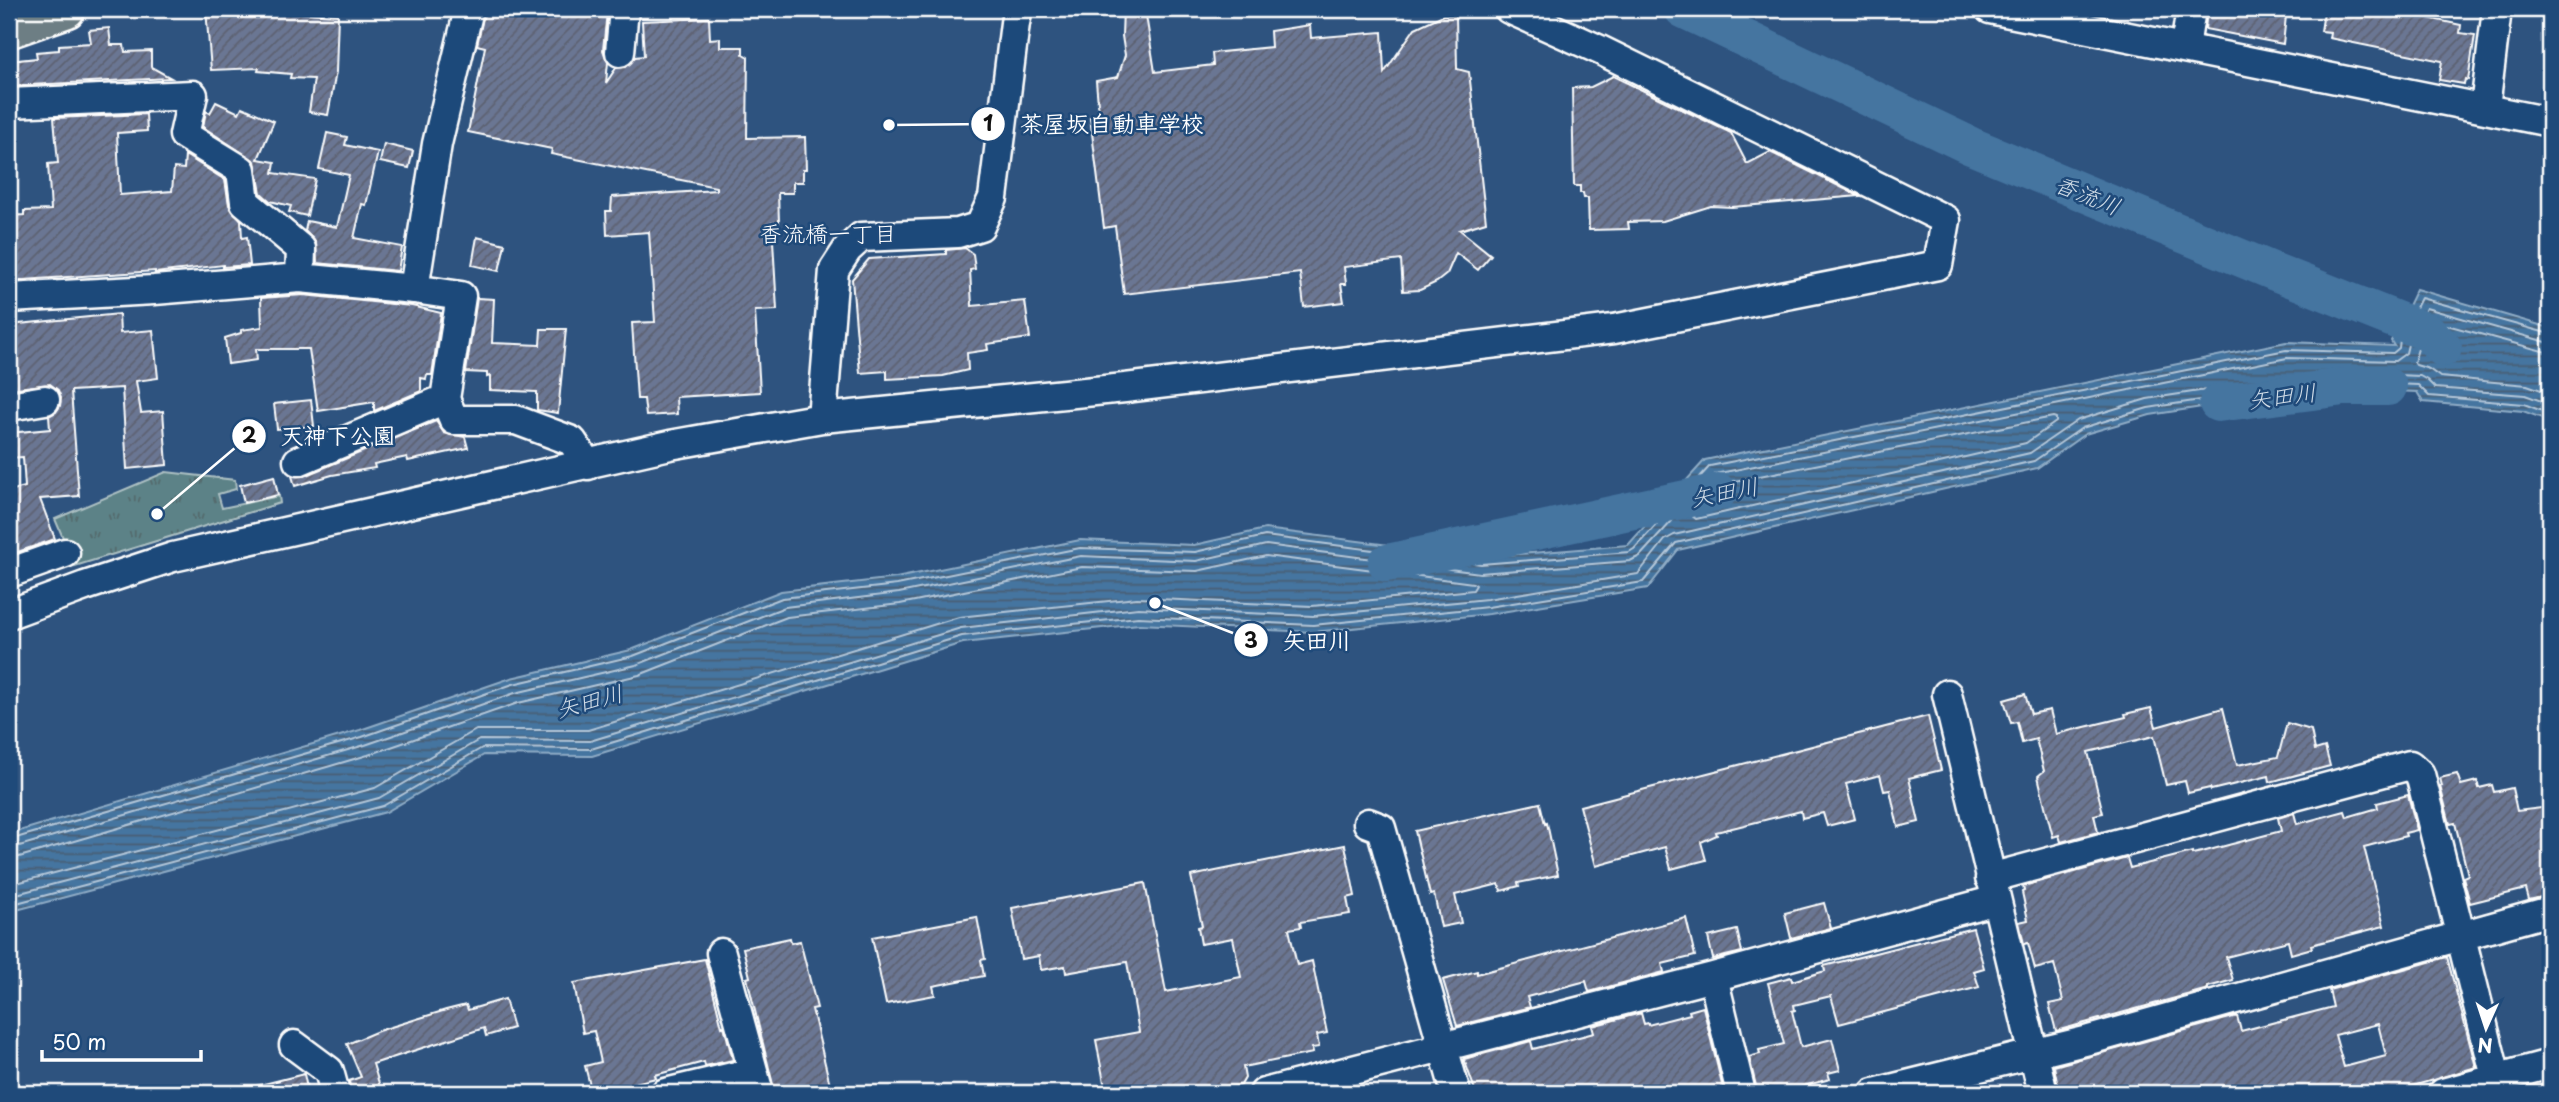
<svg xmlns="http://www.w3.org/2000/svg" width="2559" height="1102" font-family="'Playpen Sans','Klee One',sans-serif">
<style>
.grass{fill:url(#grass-tufts);stroke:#adc0c3;stroke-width:2}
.water{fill:url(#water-rules);stroke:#8facc6;stroke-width:2}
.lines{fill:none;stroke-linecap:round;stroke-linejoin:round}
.shore{stroke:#b4c7d9;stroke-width:2}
.river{stroke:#4474a0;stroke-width:38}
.building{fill:url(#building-hatch);stroke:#fff;stroke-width:2;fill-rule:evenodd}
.minor-casing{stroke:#fff;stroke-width:33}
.major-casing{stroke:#fff;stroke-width:42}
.minor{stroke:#1f4a7a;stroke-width:28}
.major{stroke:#6d7e84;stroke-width:37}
.labels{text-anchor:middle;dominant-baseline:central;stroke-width:5;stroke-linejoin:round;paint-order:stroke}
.water-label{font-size:23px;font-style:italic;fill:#d0dce7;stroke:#1f4a7a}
.neighbourhood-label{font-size:23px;fill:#fff;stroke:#1f4a7a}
.leader{fill:none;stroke:#fff;stroke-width:2.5}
.callout-dot{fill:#fff;stroke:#1f4a7a;stroke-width:2.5}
.mark-label{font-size:21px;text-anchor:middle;font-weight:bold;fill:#111}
.callout-label{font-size:23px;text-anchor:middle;font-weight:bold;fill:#fff;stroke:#1f4a7a;stroke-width:5;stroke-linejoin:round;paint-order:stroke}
</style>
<defs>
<pattern id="grass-tufts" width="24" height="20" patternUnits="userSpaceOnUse" patternTransform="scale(1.75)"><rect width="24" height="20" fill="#5b8287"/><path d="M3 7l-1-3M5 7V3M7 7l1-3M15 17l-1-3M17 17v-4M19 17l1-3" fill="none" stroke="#546a6c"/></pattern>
<pattern id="water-rules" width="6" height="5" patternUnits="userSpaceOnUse" patternTransform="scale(1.75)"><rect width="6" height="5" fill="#4474a0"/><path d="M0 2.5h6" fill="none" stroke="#485e72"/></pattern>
<pattern id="building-hatch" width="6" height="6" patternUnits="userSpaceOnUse" patternTransform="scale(1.75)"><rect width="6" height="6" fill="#6b7693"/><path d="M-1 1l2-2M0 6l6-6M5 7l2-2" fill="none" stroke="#5c6170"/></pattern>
</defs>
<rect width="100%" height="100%" fill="#2e537f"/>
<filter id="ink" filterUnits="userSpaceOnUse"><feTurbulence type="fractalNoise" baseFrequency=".0143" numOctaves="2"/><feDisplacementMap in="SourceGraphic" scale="14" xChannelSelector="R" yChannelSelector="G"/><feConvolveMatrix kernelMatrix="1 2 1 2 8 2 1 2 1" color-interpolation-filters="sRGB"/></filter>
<g filter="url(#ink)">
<!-- grass -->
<path class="grass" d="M166 472 235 480 236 489 218 494 222 508 279 496 280 503 75 566 55 519Z"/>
<!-- water -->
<path class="water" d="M2416 289 2550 328V421L2523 411 2423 402 2417 392 2326 388 2150 415 2085 434 2037 468 1678 550 1648 588 1489 614 1313 632 1139 624 963 643 592 756 484 755 386 812 9 912V834L360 730 511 678 631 650 781 591 896 578 1080 540 1194 545 1265 529 1482 557 1628 545 1705 460 2286 342 2394 346 2391 341Z"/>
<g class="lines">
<!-- shore -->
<path class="shore" d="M2550 353 2432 321 2420 342 2414 362 2416 365 2429 369 2440 377 2527 385 2550 393
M2053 417 2056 418V422L2026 443 1696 519 1692 516 1720 484Z
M9 840 362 737 513 684 633 656 782 598 897 585 1080 548 1195 552 1265 536 1481 564 1629 552 1634 549 1710 466 2286 350 2393 353 2399 348 2400 339 2421 298 2550 334
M9 849 365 745 515 693 636 665 785 607 899 593 1081 556 1196 561 1266 545 1480 573 1630 561 1640 556 1715 474 2287 358 2395 361 2406 353 2409 340 2426 308 2550 343
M9 860 368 755 518 703 639 675 787 617 900 604 1082 567 1197 571 1266 556 1473 583 1476 585 1473 590 1312 606 1137 598 959 617 588 730H476L375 788 9 885
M9 896 379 798 479 740 590 741 961 628 1138 608 1313 616 1487 599 1638 574 1665 540 1674 535 2030 453 2078 420 2147 399 2324 372 2420 376 2427 380 2435 388 2525 395 2550 404
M9 905 383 806 482 748 591 749 962 636 1138 617 1313 625 1488 607 1643 582 1676 543 2034 461 2082 428 2148 408 2325 381 2418 385 2429 396 2524 404 2550 414"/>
<!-- river -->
<path class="river" d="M1683 9 1971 146 2275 272 2429 333 2443 348
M2218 403 2344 387H2388
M1387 563 1718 492"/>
</g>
<!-- building -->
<path class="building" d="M206 9H268V11L338 15 336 72 328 115 309 112 314 79 290 78 291 74 258 71 259 68 211 70Z
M485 9H573L572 11 607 12 603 50 608 62 606 83 616 68 626 67 635 57 644 56 642 21 709 18 710 39 720 38V47H743V54L748 57 747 138 805 137 806 169H803V182H793V193H778L779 222 772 223 777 310 755 311 760 392 676 397 677 414 646 416 644 399H637L632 323 655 322 649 232 607 235 606 211H611L612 197 716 190V187L551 154 552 149 468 132 485 47 477 45Z
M1123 9H1145L1155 72 1213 65 1212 53 1271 47 1270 31 1310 25 1311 38 1382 32 1384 73 1415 28 1443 15H1456L1457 69 1469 72 1486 222 1460 230 1491 255 1478 270 1456 253 1447 274 1437 282 1420 290 1403 291 1401 260 1344 267 1346 284H1341L1344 302 1304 307 1300 273 1124 294 1115 226 1104 228 1090 117 1099 115 1096 81 1118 77 1125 55 1122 36Z
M2334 9H2386L2461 25 2460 33 2475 35 2468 80 2465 79 2464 84 2439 80 2442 61 2329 38 2330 32 2321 31 2324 12 2334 14Z
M2207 11 2244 15 2245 13 2268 18V14L2286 16 2283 44 2205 29Z
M109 28 111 45H124L125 52 151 51V67L171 78 9 86V61L37 58 36 52 59 50V45L91 43 89 30Z
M1613 76 1731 133 1747 164 1770 152 1859 196 1732 207 1711 206 1663 221 1628 222 1629 229 1589 230 1588 198H1584L1583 193H1580V186H1574L1572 88 1591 87Z
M216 102 239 113 242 107 274 121 258 159 275 162 273 173 315 179 307 216 289 212 291 206 270 201 261 193 255 161 203 127 206 111 210 113Z
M146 114 147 131 117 133 120 195 172 191 174 168 184 169 185 155 225 180 229 205 241 220 242 238 247 237 250 265 223 267V265L155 273V271L9 281V216L24 215V211L51 210 48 164 58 163 54 118Z
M327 133 347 137 345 145 378 152 366 205 362 204 354 238 402 247 398 271 317 263 316 243 305 231 307 221 337 227 349 175 319 169Z
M384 144 413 151 409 168 380 162Z
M477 237 505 244 499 271 472 265Z
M965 248 973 254 975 269 970 270 972 306 1025 301 1030 338 987 344 988 350 967 353 968 370 943 376 887 379V371L860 373 852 279 869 259 946 254V250Z
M303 295 412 306 441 313 432 375H427L426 379 421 378V391L374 411V402L318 411 309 349H256L257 360 228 364 225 338 241 333V330L262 327 261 298Z
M477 298 494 299 492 343 540 345 541 329H566L558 413 537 410V392L490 390V376L487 377V373L466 372Z
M119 314 120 333 153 330 158 378 136 381 141 413 163 411 167 465 127 469 122 388 71 391 79 496 40 499 55 539 9 555V491L25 487 23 457 9 458V433L50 429 49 416 56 412 60 406 61 398 58 390 50 384 9 389V325Z
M311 400 314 426 277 429 274 404Z
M436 421 444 433 465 437 468 448 408 461 407 457 374 464 375 468 332 475 295 486 292 476H304Z
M274 476 278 495 244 503 240 485Z
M2025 694 2031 714 2050 710 2056 734 2126 717 2125 714 2151 708 2156 727 2223 708 2237 765 2278 757 2287 723 2311 730 2315 750 2325 747 2330 766 2270 782 2269 776 2211 790 2210 788 2188 793 2185 781 2166 785 2154 736 2088 752 2103 813 2094 815 2098 832 2061 842 2059 835 2053 837 2045 806 2038 776 2044 771 2036 739 2022 743 2017 722 2011 723 2004 700Z
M1928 716 1941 770 1909 778 1919 822 1898 827 1890 790 1884 791 1880 775 1846 784 1855 819 1827 826 1823 813 1802 818 1801 811 1716 832 1717 835 1701 842 1706 860 1671 869 1665 847 1596 866 1580 806Z
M2457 774 2461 785 2477 781 2479 788 2492 785 2494 792 2512 788 2517 811 2550 807V895L2529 900 2526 889 2470 903 2463 877 2468 875 2455 823 2450 824 2440 786H2442L2440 778Z
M2408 795 2417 830 2405 833 2406 836 2364 847 2384 926 2311 945 2312 948 2291 954 2288 941 2226 957 2233 980 2208 987V989L2056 1031 2049 1004 2063 1001 2054 964 2035 969 2028 943 2024 944 2019 922 2028 920 2022 892 2024 891 2023 886 2127 858 2130 868 2192 852V854L2202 852 2281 831 2278 818 2294 813 2297 824 2345 811 2347 817 2378 808 2377 803Z
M1540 803 1545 824 1547 823 1558 875 1518 883 1519 886 1501 891 1499 884 1455 895 1461 923 1441 927 1434 894 1430 895 1415 831Z
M1345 845 1355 896 1347 898 1350 914 1300 922 1301 927 1289 929 1297 965 1312 961 1327 1033 1317 1035 1319 1047 1312 1048 1313 1053 1243 1067 1245 1078 1241 1085 1199 1093H1106L1096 1040 1139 1032 1127 962 1066 973 1065 966 1041 970 1039 956 1021 959 1012 908 1145 883 1166 992 1241 977 1233 938 1201 944 1198 927 1202 926 1191 876Z
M1824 903 1831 928 1791 938 1785 913Z
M977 917 985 959 981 960 984 976 933 986 935 995 886 1004 872 937Z
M1686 918 1695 956 1662 964 1664 972 1589 992 1586 981 1527 997 1530 1007 1457 1026 1443 980 1477 971V974Z
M1973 928 1984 968 1974 971 1979 987 1839 1024 1831 996 1794 1005 1795 1010 1792 1011 1801 1047 1832 1039 1840 1070 1828 1073 1830 1079 1789 1090 1790 1093H1769L1768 1087 1757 1090 1749 1057 1760 1054 1759 1050 1784 1044 1768 983 1791 977 1792 981 1825 971 1824 966Z
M1737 930 1742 952 1713 959 1708 937Z
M790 938 791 943 800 941 817 1008 812 1009 832 1093H775L747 978 750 977 743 948Z
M2447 957 2476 1067 2390 1093H2262L2261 1089 2242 1093H2059L2054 1066 2237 1016 2241 1031 2333 1007 2329 990ZM2378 1024 2386 1056 2344 1067 2335 1035Z
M705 959 722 1027 724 1026 733 1060 705 1066 704 1062 655 1075 656 1078 592 1093 585 1066 601 1062 594 1031 583 1033 574 983Z
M505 999 513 1028 486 1036 484 1028 373 1064 382 1093H351L349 1081 361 1077 347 1044 378 1031 446 1010 466 1005 468 1010Z
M1703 1007 1724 1093H1476L1464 1059 1531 1041 1533 1049 1594 1033 1592 1026 1641 1013 1644 1024 1648 1023V1025L1690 1014 1689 1011Z
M304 1074 308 1093H253L252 1087Z"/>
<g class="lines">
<!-- minor casing -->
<g class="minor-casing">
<path id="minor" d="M469 9 437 144 414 289 461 296 445 399 454 420H516L572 441 588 465
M1990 9 2550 122
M2185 47 2191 9
M620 52 624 9
M9 103 193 95 184 135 241 170 245 202 301 249 300 278
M2485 107 2497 9
M9 298 154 290 300 278 414 289
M9 406 45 400
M822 418 834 270 847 250 861 237 958 233 980 226 993 198 1015 23 1018 9
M298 461 445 399
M9 573 65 553
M9 614 85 586 173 557 670 445 822 418 1125 388 1614 329 1938 265 1946 220 1600 50 1509 9
M1947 694 2043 1093
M1368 823 1381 828 1456 1093
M1990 878 2410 765 2420 774 2500 1093
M721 953 759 1093
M1713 977 1741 1093
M294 1045 329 1071 335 1093
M665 1093 753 1072
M1264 1093 1713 977 1996 900
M1874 1093 2089 1040 2550 911
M2443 1093 2550 1064"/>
</g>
<!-- major casing -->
<g class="major-casing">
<path id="major" d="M9 29 66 9"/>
</g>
<!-- minor -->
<use href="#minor" class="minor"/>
<!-- major -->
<use href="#major" class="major"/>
</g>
</g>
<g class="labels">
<!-- water labels -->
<g class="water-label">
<text transform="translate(2088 194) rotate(22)">香流川</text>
<text transform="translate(2282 395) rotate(-7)">矢田川</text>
<text transform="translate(1724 491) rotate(-11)">矢田川</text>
<text transform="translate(589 700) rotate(-15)">矢田川</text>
</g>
<!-- neighbourhood labels -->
<g class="neighbourhood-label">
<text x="828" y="232">香流橋一丁目</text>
</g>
</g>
<!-- callouts -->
<path class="leader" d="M889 125L988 124M157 514L249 436M1155 603L1251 640"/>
<g class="callout-dot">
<circle cx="889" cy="125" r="7"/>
<circle cx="157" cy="514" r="7"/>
<circle cx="1155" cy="603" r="7"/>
<circle cx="988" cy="124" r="18"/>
<circle cx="249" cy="436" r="18"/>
<circle cx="1251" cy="640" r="18"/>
</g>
<g class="mark-label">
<text x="988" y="131">1</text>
<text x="249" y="443">2</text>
<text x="1251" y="648">3</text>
</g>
<g class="callout-label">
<text x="1112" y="132">茶屋坂自動車学校</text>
<text x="338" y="444">天神下公園</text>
<text x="1317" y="649">矢田川</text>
</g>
<!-- margin -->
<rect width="2559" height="1102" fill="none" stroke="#1f4a7a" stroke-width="35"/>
<rect x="18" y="18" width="2524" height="1067" fill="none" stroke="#fff" stroke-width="2.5" filter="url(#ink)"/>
<!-- north arrow -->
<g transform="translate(2486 1028) rotate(183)" stroke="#1f4a7a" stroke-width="5" paint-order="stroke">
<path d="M0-5L12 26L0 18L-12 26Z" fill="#ffffff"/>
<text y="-10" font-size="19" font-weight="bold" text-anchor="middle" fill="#ffffff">N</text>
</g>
<!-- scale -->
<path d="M42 1050v10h159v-10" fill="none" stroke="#ffffff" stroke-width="3.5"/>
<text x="52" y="1050" font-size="21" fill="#ffffff" stroke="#1f4a7a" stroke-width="5" paint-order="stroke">50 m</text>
</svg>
